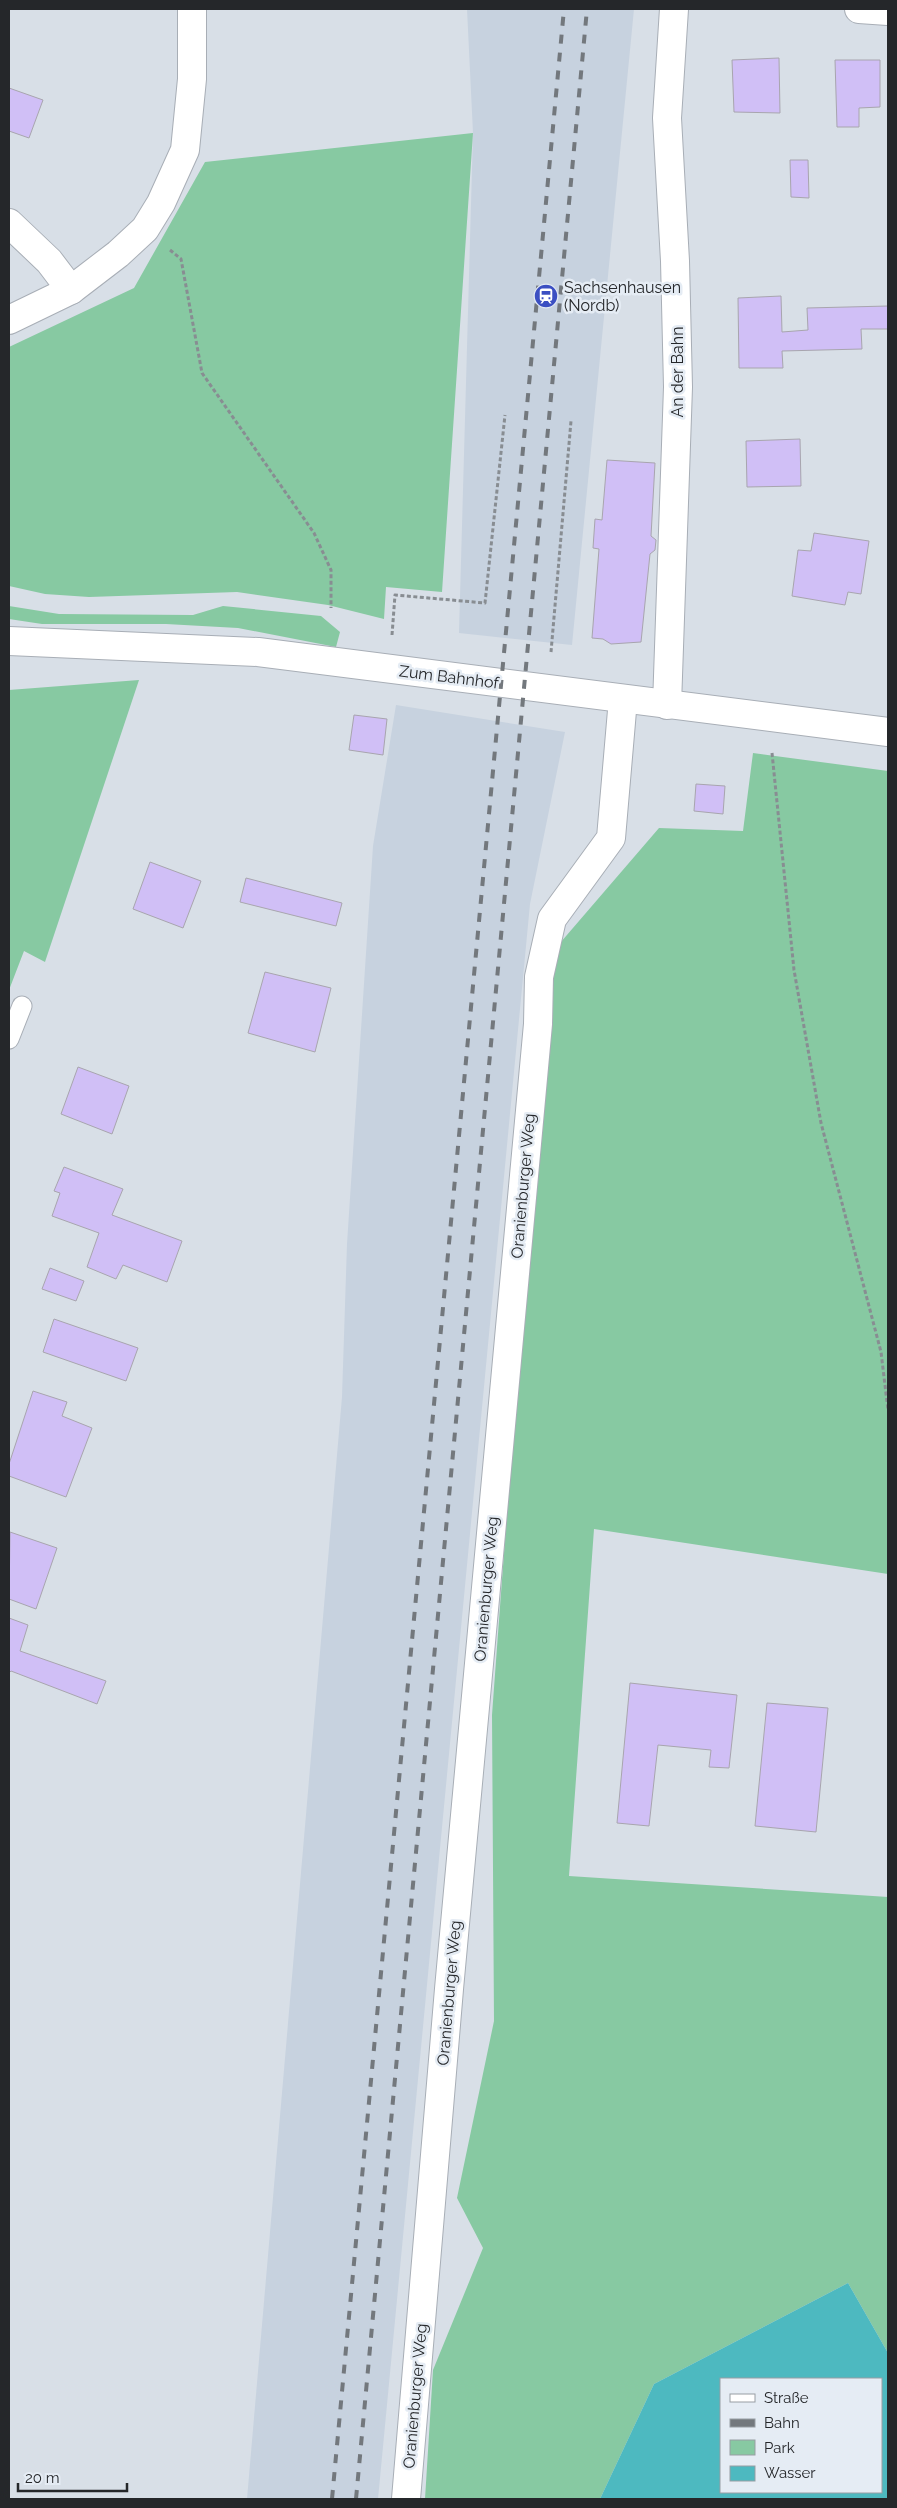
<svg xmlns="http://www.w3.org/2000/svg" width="897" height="2508" font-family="Raleway,sans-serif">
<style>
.built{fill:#c7d2df}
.green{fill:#87c9a2}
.water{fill:#4db9c0;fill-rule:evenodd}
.building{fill:#d0bff6;stroke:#a8a5ae}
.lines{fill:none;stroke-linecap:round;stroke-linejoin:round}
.service-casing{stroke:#a8aeb6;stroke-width:21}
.minor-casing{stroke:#a8aeb6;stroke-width:30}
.tertiary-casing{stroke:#a8aeb6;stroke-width:30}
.path{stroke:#888d92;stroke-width:3;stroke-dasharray:4 2.5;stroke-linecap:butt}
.service{stroke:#fff;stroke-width:19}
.minor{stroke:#fff;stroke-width:28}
.tertiary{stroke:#fff;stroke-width:28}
.rail{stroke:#73787d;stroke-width:4;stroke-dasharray:9 9;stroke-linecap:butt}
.labels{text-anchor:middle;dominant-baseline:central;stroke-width:5;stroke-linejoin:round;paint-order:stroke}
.poi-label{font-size:16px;fill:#25272a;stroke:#e5ecf4;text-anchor:start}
.street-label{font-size:16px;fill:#25272a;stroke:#e5ecf4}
</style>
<rect width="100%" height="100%" fill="#d8dfe7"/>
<!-- built -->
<path class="built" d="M467 9H634L572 645 459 633 473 133Z
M396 705 565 732 530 904 378 2499H247L342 1397 347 1244 373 846Z"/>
<!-- green -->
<path class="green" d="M473 133 442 592 386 587 384 619 328 605 237 592 89 597 45 594 9 586V347L134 288 205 162Z
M9 606 59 614 193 615 223 606 321 616 340 632 336 647 238 628 166 624H42L9 619Z
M139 680 45 962 24 951 9 990V690Z
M753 753 888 771V1574L594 1529 569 1876 888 1897V2353L848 2283 654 2384 600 2499H425L433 2370 483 2248 457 2198 494 2021 492 1715 548 957 659 828 743 831Z"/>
<!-- water -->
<path class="water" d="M848 2283 888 2353V2499H600L654 2384ZM721 2379H881V2492H721Z"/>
<!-- building -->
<path class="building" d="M779 58 780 113 734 112 732 60Z
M835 60H880V107L859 108V127H837Z
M9 88 43 100 29 138 9 131Z
M790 160H808L809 198 791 197Z
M781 296 782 332 808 330 807 308 888 306V329H861L862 349 782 351 783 368H739L738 298Z
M800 439 801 486 747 487 746 441Z
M607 460 655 463 651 536 656 540 655 550 650 554 641 642 611 644 603 639 592 638 599 549 593 548 595 519 602 520Z
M814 533 869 541 861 594 848 592 845 605 792 596 798 550 811 551Z
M354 715 387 719 383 755 349 750Z
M696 784 725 786 723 814 694 811Z
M150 862 201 881 183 928 133 909Z
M246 878 342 903 336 926 240 902Z
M265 972 331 988 315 1052 248 1033Z
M78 1067 129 1086 112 1134 61 1114Z
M64 1167 123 1189 112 1215 182 1241 167 1282 123 1265 116 1279 87 1267 99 1233 52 1216 60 1193 54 1191Z
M50 1268 84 1281 76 1301 42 1289Z
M54 1319 138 1348 126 1381 43 1352Z
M33 1391 67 1402 62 1416 92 1428 66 1497 9 1476V1464Z
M10 1532 57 1548 36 1609 9 1599Z
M9 1618 28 1625 20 1651 106 1681 97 1704 11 1671 9 1673Z
M630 1683 737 1695 729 1768 709 1767 711 1750 658 1745 649 1826 617 1823Z
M767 1703 828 1708 816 1832 755 1826Z"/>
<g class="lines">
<!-- service casing -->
<g class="service-casing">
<path id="service" d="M9 1039 22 1006"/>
</g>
<!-- minor casing -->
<g class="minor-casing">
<path id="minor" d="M859 9 888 11
M9 223 49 261 71 290
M667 705 678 387 675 261 667 118 674 9
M406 2499 449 1989 538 1024 539 977 552 919 611 838 623 699"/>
</g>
<!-- tertiary casing -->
<g class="tertiary-casing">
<path id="tertiary" d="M9 320 71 290 118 254 145 229 161 203 185 150 192 79V9
M9 641 258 652 888 732"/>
</g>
<!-- path -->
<path class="path" d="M170 250 181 259 202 373 314 533 331 570V608
M392 635 395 595 485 603 505 415
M551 652 571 421
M772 753 794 970 821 1123 881 1352 888 1410"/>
<!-- service -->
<use href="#service" class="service"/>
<!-- minor -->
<use href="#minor" class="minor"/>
<!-- tertiary -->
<use href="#tertiary" class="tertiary"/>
<!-- rail -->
<path class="rail" d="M332 2499 564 9
M356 2499 587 9"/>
</g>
<!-- icons -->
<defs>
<g id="station-disc" transform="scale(1.25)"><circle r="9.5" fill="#3b4fc2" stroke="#e5ecf4"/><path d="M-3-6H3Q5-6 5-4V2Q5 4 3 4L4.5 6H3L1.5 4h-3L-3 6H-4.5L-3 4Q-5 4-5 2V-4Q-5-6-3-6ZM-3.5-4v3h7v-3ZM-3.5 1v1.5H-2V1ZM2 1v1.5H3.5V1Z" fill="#fff"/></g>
</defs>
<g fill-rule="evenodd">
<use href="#station-disc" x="546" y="296"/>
</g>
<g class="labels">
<!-- poi labels -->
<g class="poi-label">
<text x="564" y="287">Sachsenhausen<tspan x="564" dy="18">(Nordb)</tspan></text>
</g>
<!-- street labels -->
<g class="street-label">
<text transform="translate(677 372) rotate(-90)">An der Bahn</text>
<text transform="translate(449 677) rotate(7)">Zum Bahnhof</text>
<text transform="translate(523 1186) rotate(-85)">Oranienburger Weg</text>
<text transform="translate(486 1589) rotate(-85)">Oranienburger Weg</text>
<text transform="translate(449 1993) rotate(-85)">Oranienburger Weg</text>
<text transform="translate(415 2396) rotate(-85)">Oranienburger Weg</text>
</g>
</g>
<!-- border -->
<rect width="897" height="2508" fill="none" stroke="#25272a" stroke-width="20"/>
<!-- legend -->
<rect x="720" y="2378" width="162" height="115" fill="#e5ecf4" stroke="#989da3"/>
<rect x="730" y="2394" width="25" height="8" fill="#ffffff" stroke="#989da3"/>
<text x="764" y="2403" font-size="15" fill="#25272a">Straße</text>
<rect x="730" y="2419" width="25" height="8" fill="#73787d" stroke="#989da3"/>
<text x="764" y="2428" font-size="15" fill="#25272a">Bahn</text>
<rect x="730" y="2440" width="25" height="15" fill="#87c9a2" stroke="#989da3"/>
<text x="764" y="2453" font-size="15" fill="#25272a">Park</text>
<rect x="730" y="2466" width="25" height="15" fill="#4db9c0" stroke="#989da3"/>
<text x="764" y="2478" font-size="15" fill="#25272a">Wasser</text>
<!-- scale -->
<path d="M18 2483v8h109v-8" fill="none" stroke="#25272a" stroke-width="2.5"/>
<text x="25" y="2483" font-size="15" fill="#25272a" stroke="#e5ecf4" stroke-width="4" paint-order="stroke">20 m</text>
</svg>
